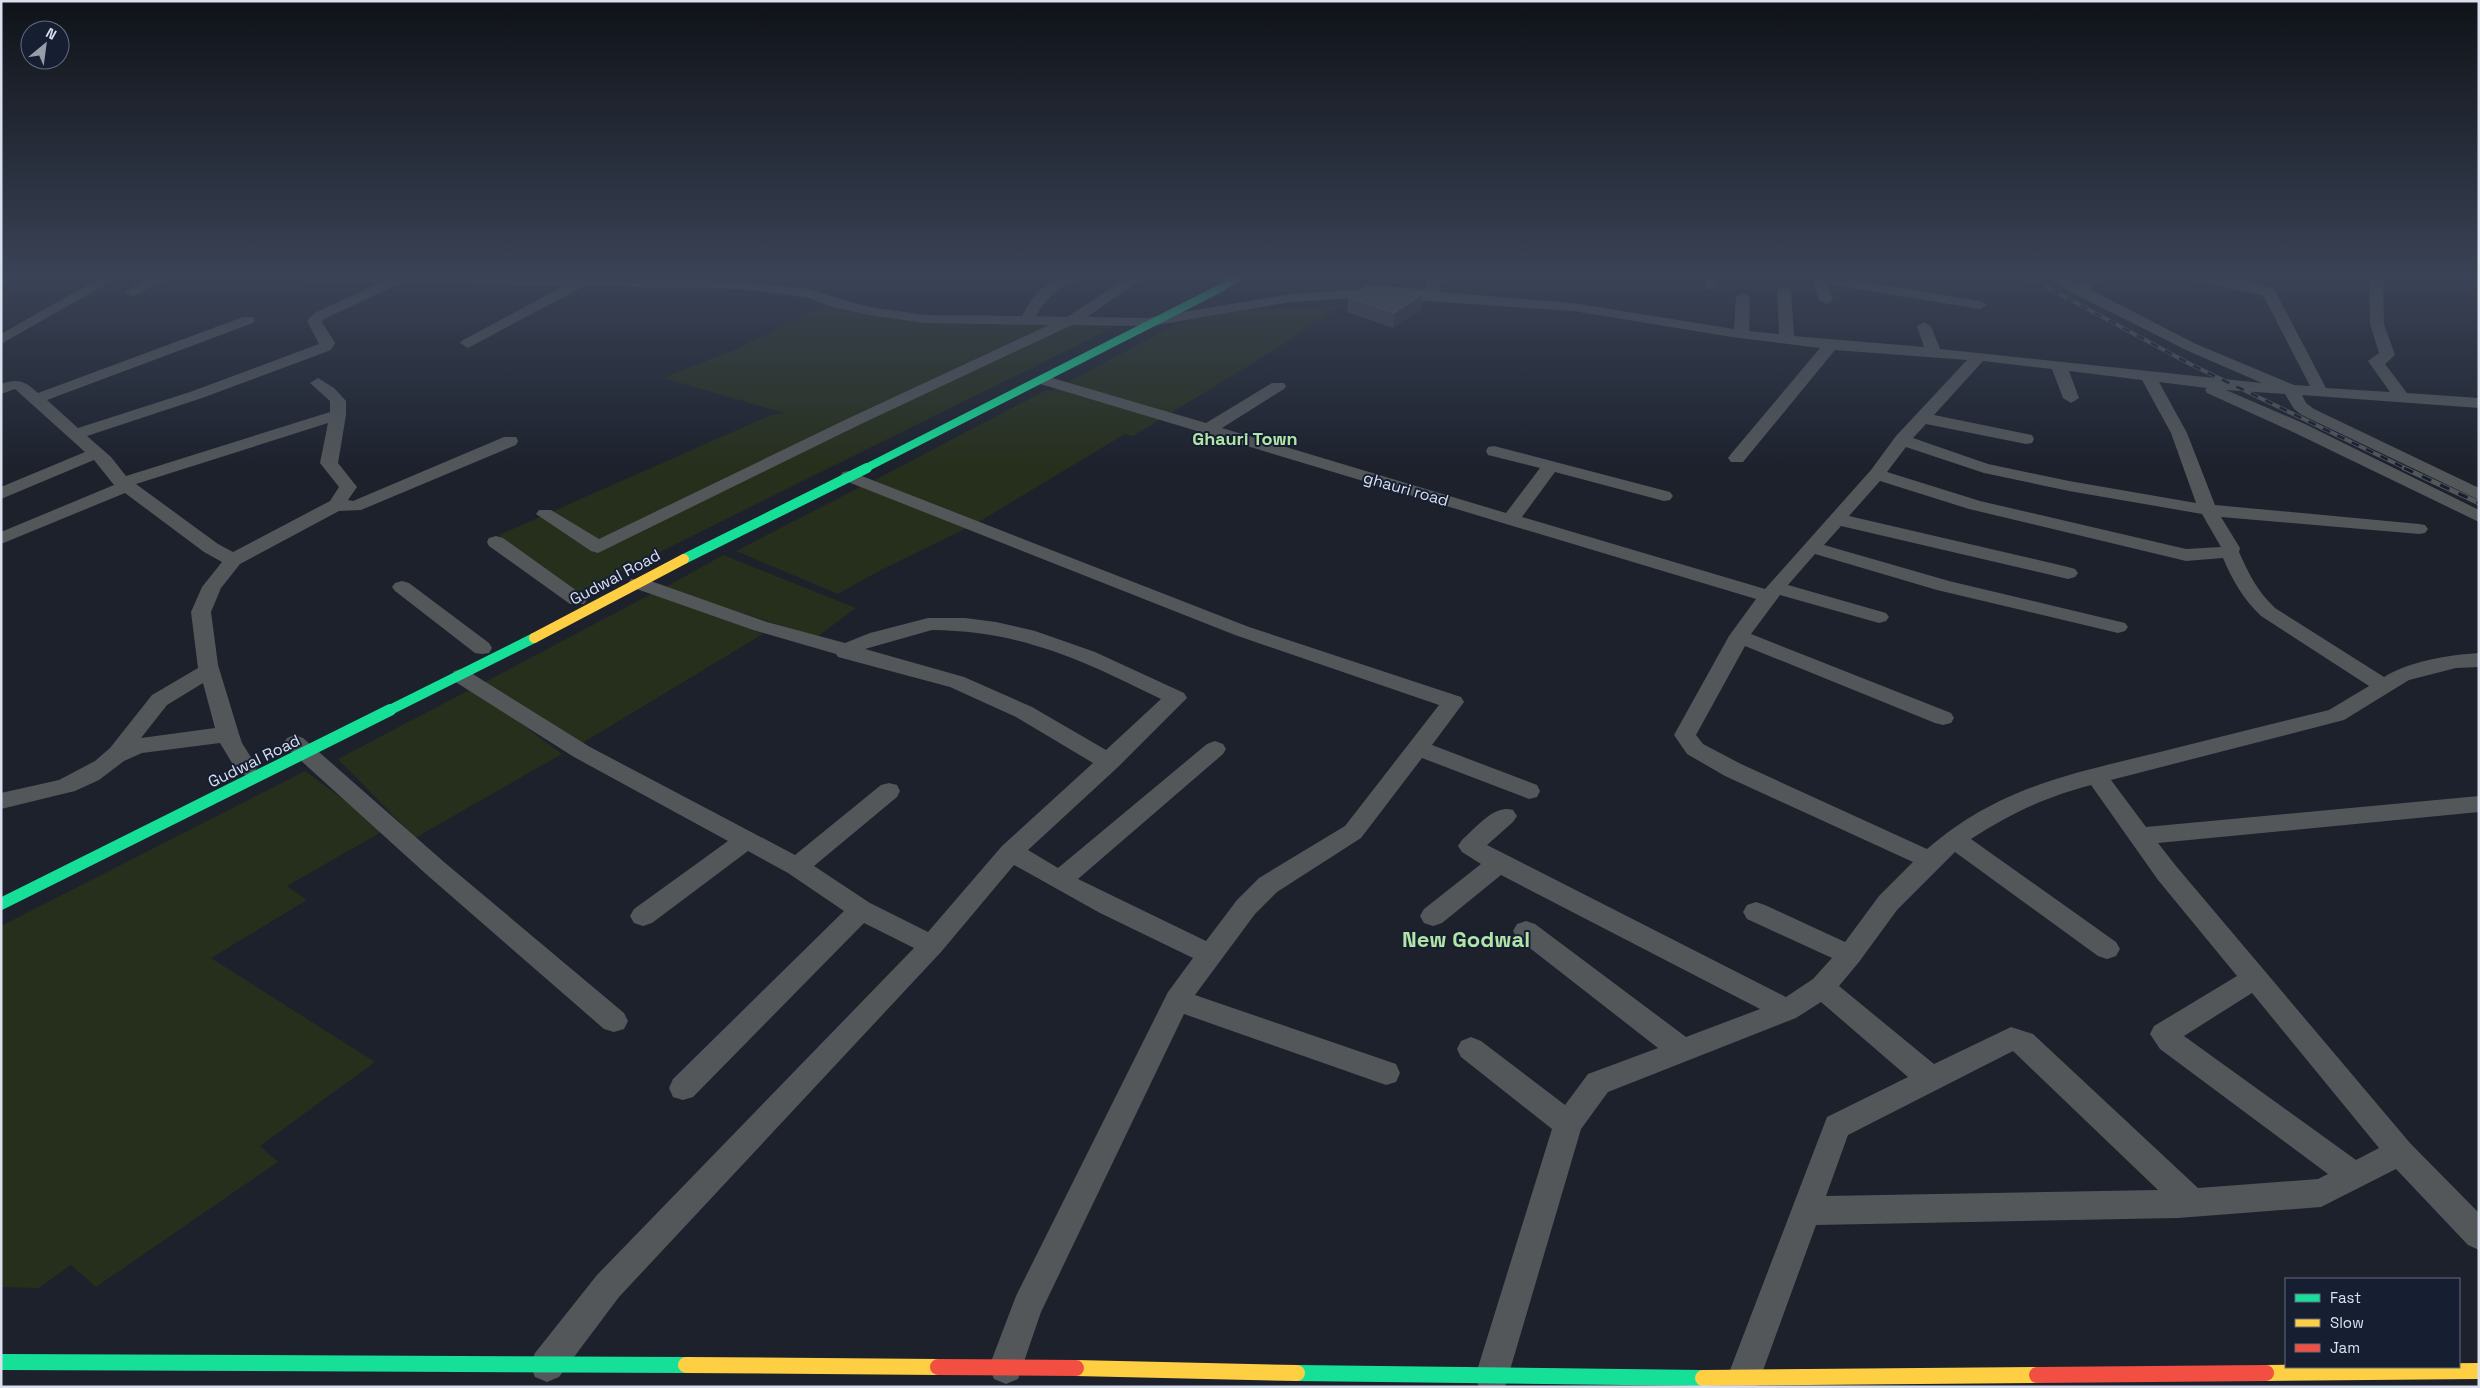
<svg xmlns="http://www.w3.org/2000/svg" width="2480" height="1388" font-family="'Space Grotesk',sans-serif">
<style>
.green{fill:#262f1b}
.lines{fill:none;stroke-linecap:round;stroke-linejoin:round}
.street{fill:#53575a;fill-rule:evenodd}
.fast-far3{stroke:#16e098;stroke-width:8}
.fast-far2{stroke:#16e098;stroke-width:10}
.fast-far1{stroke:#16e098;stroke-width:12}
.fast{stroke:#16e098;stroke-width:16}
.slow-far1{stroke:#ffcf43;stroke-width:10}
.slow{stroke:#ffcf43;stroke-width:16}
.jam{stroke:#f24e42;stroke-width:16}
.rail-far1-casing{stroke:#53575a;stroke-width:4}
.rail-casing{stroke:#53575a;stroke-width:5}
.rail-far1{stroke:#161e32;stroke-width:2.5;stroke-dasharray:8;stroke-linecap:butt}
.rail{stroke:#161e32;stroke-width:3;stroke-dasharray:10;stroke-linecap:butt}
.wall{fill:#41464f}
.shaded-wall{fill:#2c303a}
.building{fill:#525660;stroke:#676c76}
.labels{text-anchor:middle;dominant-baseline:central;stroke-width:4;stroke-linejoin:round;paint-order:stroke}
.street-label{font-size:16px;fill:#dae0ee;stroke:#161e32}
.far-district-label{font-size:18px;font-weight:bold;fill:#b2e4a5;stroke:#161e32}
.near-quarter-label{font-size:22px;font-weight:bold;fill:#b2e4a5;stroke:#161e32}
</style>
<rect width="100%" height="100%" fill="#1c212c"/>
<!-- green -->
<path class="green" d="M830 302 928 319 1118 325 579 592 571 590 499 535 771 415 784 413 663 378 737 349Z
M1341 306 1276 349 1133 436 1125 434 977 523 873 481 1046 390 1052 391 1178 323 1227 312 1269 308Z
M864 485 971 526 881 570 838 594 736 551Z
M723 555 856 608 817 637 664 588Z
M653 593 763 634 579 745 485 682Z
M473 688 562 754 415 838 338 759Z
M305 771 385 830 287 886 307 900 211 958 375 1062 260 1146 278 1162 96 1287 71 1265 39 1288 1 1287V926Z"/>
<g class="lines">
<!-- street -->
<path class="street" d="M1 275H16L1 284Z
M105 275H122L1 344V334Z
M155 275H172L136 295 131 296 124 292Z
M240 275H444L739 281 807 289 869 307 925 315 1022 316C1039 285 1050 275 1086 275 1082 281 1071 282 1064 286 1051 293 1043 304 1036 316L1067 317 1131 275H1147L1087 317 1147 318 1291 294 1367 289 1425 291 1427 275H1441L1439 292 1573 303 1734 329 1736 297 1743 293 1750 297 1749 331 1779 334 1777 290 1784 286 1791 290 1794 336 1924 347 1917 326 1924 322 1931 326 1940 349 2262 383 2186 350 2073 293 2044 275H2061L2078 284 2092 275H2108L2089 289 2196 344 2294 385 2310 386 2263 295 2199 282 2192 278 2194 275C2214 274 2256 280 2274 289L2326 388 2390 392 2368 361 2379 353 2370 324 2369 275H2383L2384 324 2395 355 2385 364 2407 393 2479 398V408L2302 395 2306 403 2314 409 2479 488V500L2302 415 2294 409 2285 394 2226 390 2305 424 2479 510V522L2293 432 2207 393 2205 390 2207 388 2159 382 2187 433 2215 505 2419 524 2425 525 2428 529 2425 533 2419 534 2221 517 2240 548 2239 552C2249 574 2257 591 2275 608L2384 677C2410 661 2448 655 2479 653V667L2456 668 2409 680 2344 720 2111 780 2146 827 2479 796V812L2158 843 2176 866 2410 1143 2479 1213V1250L2468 1245 2396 1169 2321 1207 2178 1218 1816 1225 1757 1387H1731L1727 1378 1827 1117 1908 1077 1821 1002 1796 1018 1608 1092 1581 1129 1505 1387H1479L1475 1377 1552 1129 1461 1057 1457 1049 1461 1041 1471 1037 1481 1041 1565 1105 1588 1074 1658 1048 1517 938 1513 931 1517 924 1526 921 1535 924 1686 1037 1760 1009 1501 875 1442 923 1433 926 1424 923 1420 916 1424 909 1481 864 1462 852 1458 846 1462 840C1476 828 1494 804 1513 810L1517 816 1513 822 1487 845 1786 997 1813 979 1832 958 1747 919 1743 912 1747 905 1756 902 1765 905 1845 942 1879 896 1913 862 1725 776 1687 754 1674 735 1729 636 1756 599 1037 383 1035 380 1043 375 1049 377 1206 423 1272 383H1284L1286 386 1284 389 1222 428 1506 513 1540 468 1488 455 1486 451 1488 447 1494 446 1670 492 1673 496 1670 500 1664 501 1555 472 1522 517 1765 589 1871 470 1896 436 1967 360 1835 350 1743 462H1731L1728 458 1731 454 1820 348 1732 337 1573 311 1367 297 1291 302 1157 325 1150 328 1143 326 1072 325 861 424 598 553 591 551 536 514 539 510H551L599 539 849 418 1049 325 925 323 869 315 833 307 806 297 739 289 584 286 468 348 460 343 463 340 564 286 403 282 324 319 322 322 335 343 331 350 202 398 87 436 111 457 126 476 330 412V401L310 383 318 378 334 388 346 401V415L338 463 357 487 348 500 353 501 504 437H516L518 441 516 445 361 510 339 511 240 564 221 588 211 612 218 665 239 734 242 743 257 767 254 773 246 775 238 773 220 743 142 753 124 761 99 780 75 791 1 809V793L59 780 95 761 110 748 152 695 198 668 191 612 202 587 222 562 204 552 125 493 1 544V532L114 485 94 460 1 499V487L85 452 15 389 1 394V384C18 378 25 381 38 393L243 317H253L255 320 253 323 47 400 78 428 190 392 319 344 307 321 314 313 383 282 247 279ZM1983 361 2052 369 2063 398 2071 403 2079 398 2069 371 2142 380 2171 433 2196 503 2069 481 1988 464 1913 438 1926 424 2026 444 2032 443 2034 439 2032 435 1934 415ZM328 423 320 463 339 487 330 501 233 552 218 544 136 484ZM1906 447 1984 473 2069 491 2202 514 2221 547 2186 549 1980 501 1887 472ZM1880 481 1969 509 2186 561 2223 558C2233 581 2243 599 2261 616L2369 686 2329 710C2271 724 2213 739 2156 753 2067 775 1999 787 1927 849L1741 764 1703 744 1696 735 1745 646 1935 723 1943 725 1951 723 1954 718 1951 713 1751 634 1780 595 1879 623 1886 621 1889 617 1886 613 1788 585 1815 554 1937 590 2118 633 2125 631 2128 627 2125 623 1949 581 1824 545 1841 526 2068 579 2075 577 2078 573 2075 569 2068 567 1849 516ZM203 683 215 728 141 738 167 705ZM2091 785 2158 880 2237 976 2154 1026 2150 1034 2160 1049 2328 1174 2318 1179 2198 1188 2033 1034 2011 1027 1934 1064 1839 986 1859 962 1897 910 1955 852 2098 956 2107 959 2116 956 2120 949 2116 942 1971 839C2012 813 2043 798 2091 785ZM2252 993 2379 1148 2356 1160 2184 1036ZM2013 1051 2158 1190 1826 1196 1848 1135Z
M1704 275H1718L1716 289H1706Z
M1810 275H1825L1980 301 1987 305 1980 309 1827 284 1833 300 1826 304 1819 300Z
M849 471 1249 627 1461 697 1464 702 1432 745 1537 785 1540 791 1537 797 1529 799 1422 758 1361 838 1277 892 1255 914 1195 995 1396 1064 1400 1073 1396 1082 1386 1085 1184 1014 1041 1312 1018 1379 1006 1384 994 1379 989 1367 1016 1296 1168 992 1193 958 1100 913 1014 865 941 952 619 1297 559 1377 547 1382 535 1377 530 1365 535 1353 597 1275 914 948 864 923 693 1097 683 1100 673 1097 669 1088 673 1079 844 911 788 873 748 851 652 923 643 926 634 923 630 916 634 909 728 841 574 757 454 681 451 676 454 671 461 669 468 671 590 747 795 855 881 785 889 783 897 785 900 791 897 797 814 866 870 903 928 932 1002 846 1093 763 1016 717 950 687 838 657 836 654 753 630 631 587 628 583 631 579H645L767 622 845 643 870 633 928 618H965L996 622 1035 631 1095 652 1184 693 1187 698 1117 768 1028 850 1058 868 1207 744 1215 741 1223 744 1226 749 1223 754 1078 879 1206 941 1237 900 1259 878 1345 826 1439 705 1235 635 843 480 840 476 843 472ZM932 630C1022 631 1082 660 1161 699L1106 750 1032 707 964 677 865 649Z
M496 536 503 538 584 596 587 600 584 604H570L489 546 487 542 489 538Z
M402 581 409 583 489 643 492 648 489 653 482 654 475 653 395 591 392 587 395 583Z
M295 735 303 738 444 862 624 1013 628 1021 624 1029 614 1032 604 1029 426 874 287 748 284 743 287 738Z"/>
<!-- fast-far3 -->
<path class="fast-far3" d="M864 469 1221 288 1241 275"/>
<!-- fast-far2 -->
<path class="fast-far2" d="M684 559 867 468
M388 711 534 638"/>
<!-- fast-far1 -->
<path class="fast-far1" d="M1 904 390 710"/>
<!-- fast -->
<path class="fast" d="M1 1362 686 1365
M1297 1373 1703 1378"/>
<!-- slow-far1 -->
<path class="slow-far1" d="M534 638 684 559"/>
<!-- slow -->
<path class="slow" d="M686 1365 938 1367
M1076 1368 1297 1373
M2266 1373 2479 1371
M1703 1378 2037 1375"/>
<!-- jam -->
<path class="jam" d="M938 1367 1076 1368
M2037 1375 2266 1373"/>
<!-- rail-far1 casing -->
<g class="rail-far1-casing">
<path id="rail-far1" d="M2024 275 2192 365 2407 469"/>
</g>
<!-- rail casing -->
<g class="rail-casing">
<path id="rail" d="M2404 468 2479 503"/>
</g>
<!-- rail-far1 -->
<use href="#rail-far1" class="rail-far1"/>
<!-- rail -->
<use href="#rail" class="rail"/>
</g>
<!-- wall -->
<path class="wall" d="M1422 295 1421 310 1393 328 1347 312 1348 297Z"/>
<!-- shaded-wall -->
<path class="shaded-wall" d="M1422 295 1421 310 1393 328 1394 313Z"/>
<!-- building -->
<path class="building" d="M1367 285 1422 290V295L1394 313 1348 297Z"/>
<!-- sky -->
<linearGradient id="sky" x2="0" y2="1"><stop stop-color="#0f1218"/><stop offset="0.59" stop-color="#3a4356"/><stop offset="1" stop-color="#3a4356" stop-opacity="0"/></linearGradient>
<rect width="2480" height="469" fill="url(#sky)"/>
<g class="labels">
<!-- street labels -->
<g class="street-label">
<text transform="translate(1406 489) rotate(16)">ghauri road</text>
<text transform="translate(615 577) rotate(-28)">Gudwal Road</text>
<text transform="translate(254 761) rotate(-26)">Gudwal Road</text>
</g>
<!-- far-district labels -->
<g class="far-district-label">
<text x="1245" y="438">Ghauri Town</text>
</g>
<!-- near-quarter labels -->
<g class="near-quarter-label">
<text x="1466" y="939">New Godwal</text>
</g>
</g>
<!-- border -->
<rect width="2480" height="1388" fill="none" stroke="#dae0ee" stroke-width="5"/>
<!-- legend -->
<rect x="2285" y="1278" width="175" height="90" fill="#161e32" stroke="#646c7d"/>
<rect x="2295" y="1294" width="25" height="8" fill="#16e098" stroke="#646c7d"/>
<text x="2330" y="1303" font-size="15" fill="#dae0ee">Fast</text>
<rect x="2295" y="1319" width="25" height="8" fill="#ffcf43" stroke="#646c7d"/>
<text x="2330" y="1328" font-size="15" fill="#dae0ee">Slow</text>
<rect x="2295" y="1344" width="25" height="8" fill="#f24e42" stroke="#646c7d"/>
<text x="2330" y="1353" font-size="15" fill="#dae0ee">Jam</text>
<!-- north arrow -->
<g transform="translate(45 45) rotate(29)"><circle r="24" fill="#161e32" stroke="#646c7d"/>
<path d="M0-4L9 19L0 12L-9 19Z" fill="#989daa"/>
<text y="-8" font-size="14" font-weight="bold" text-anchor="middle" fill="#dae0ee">N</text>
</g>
</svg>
